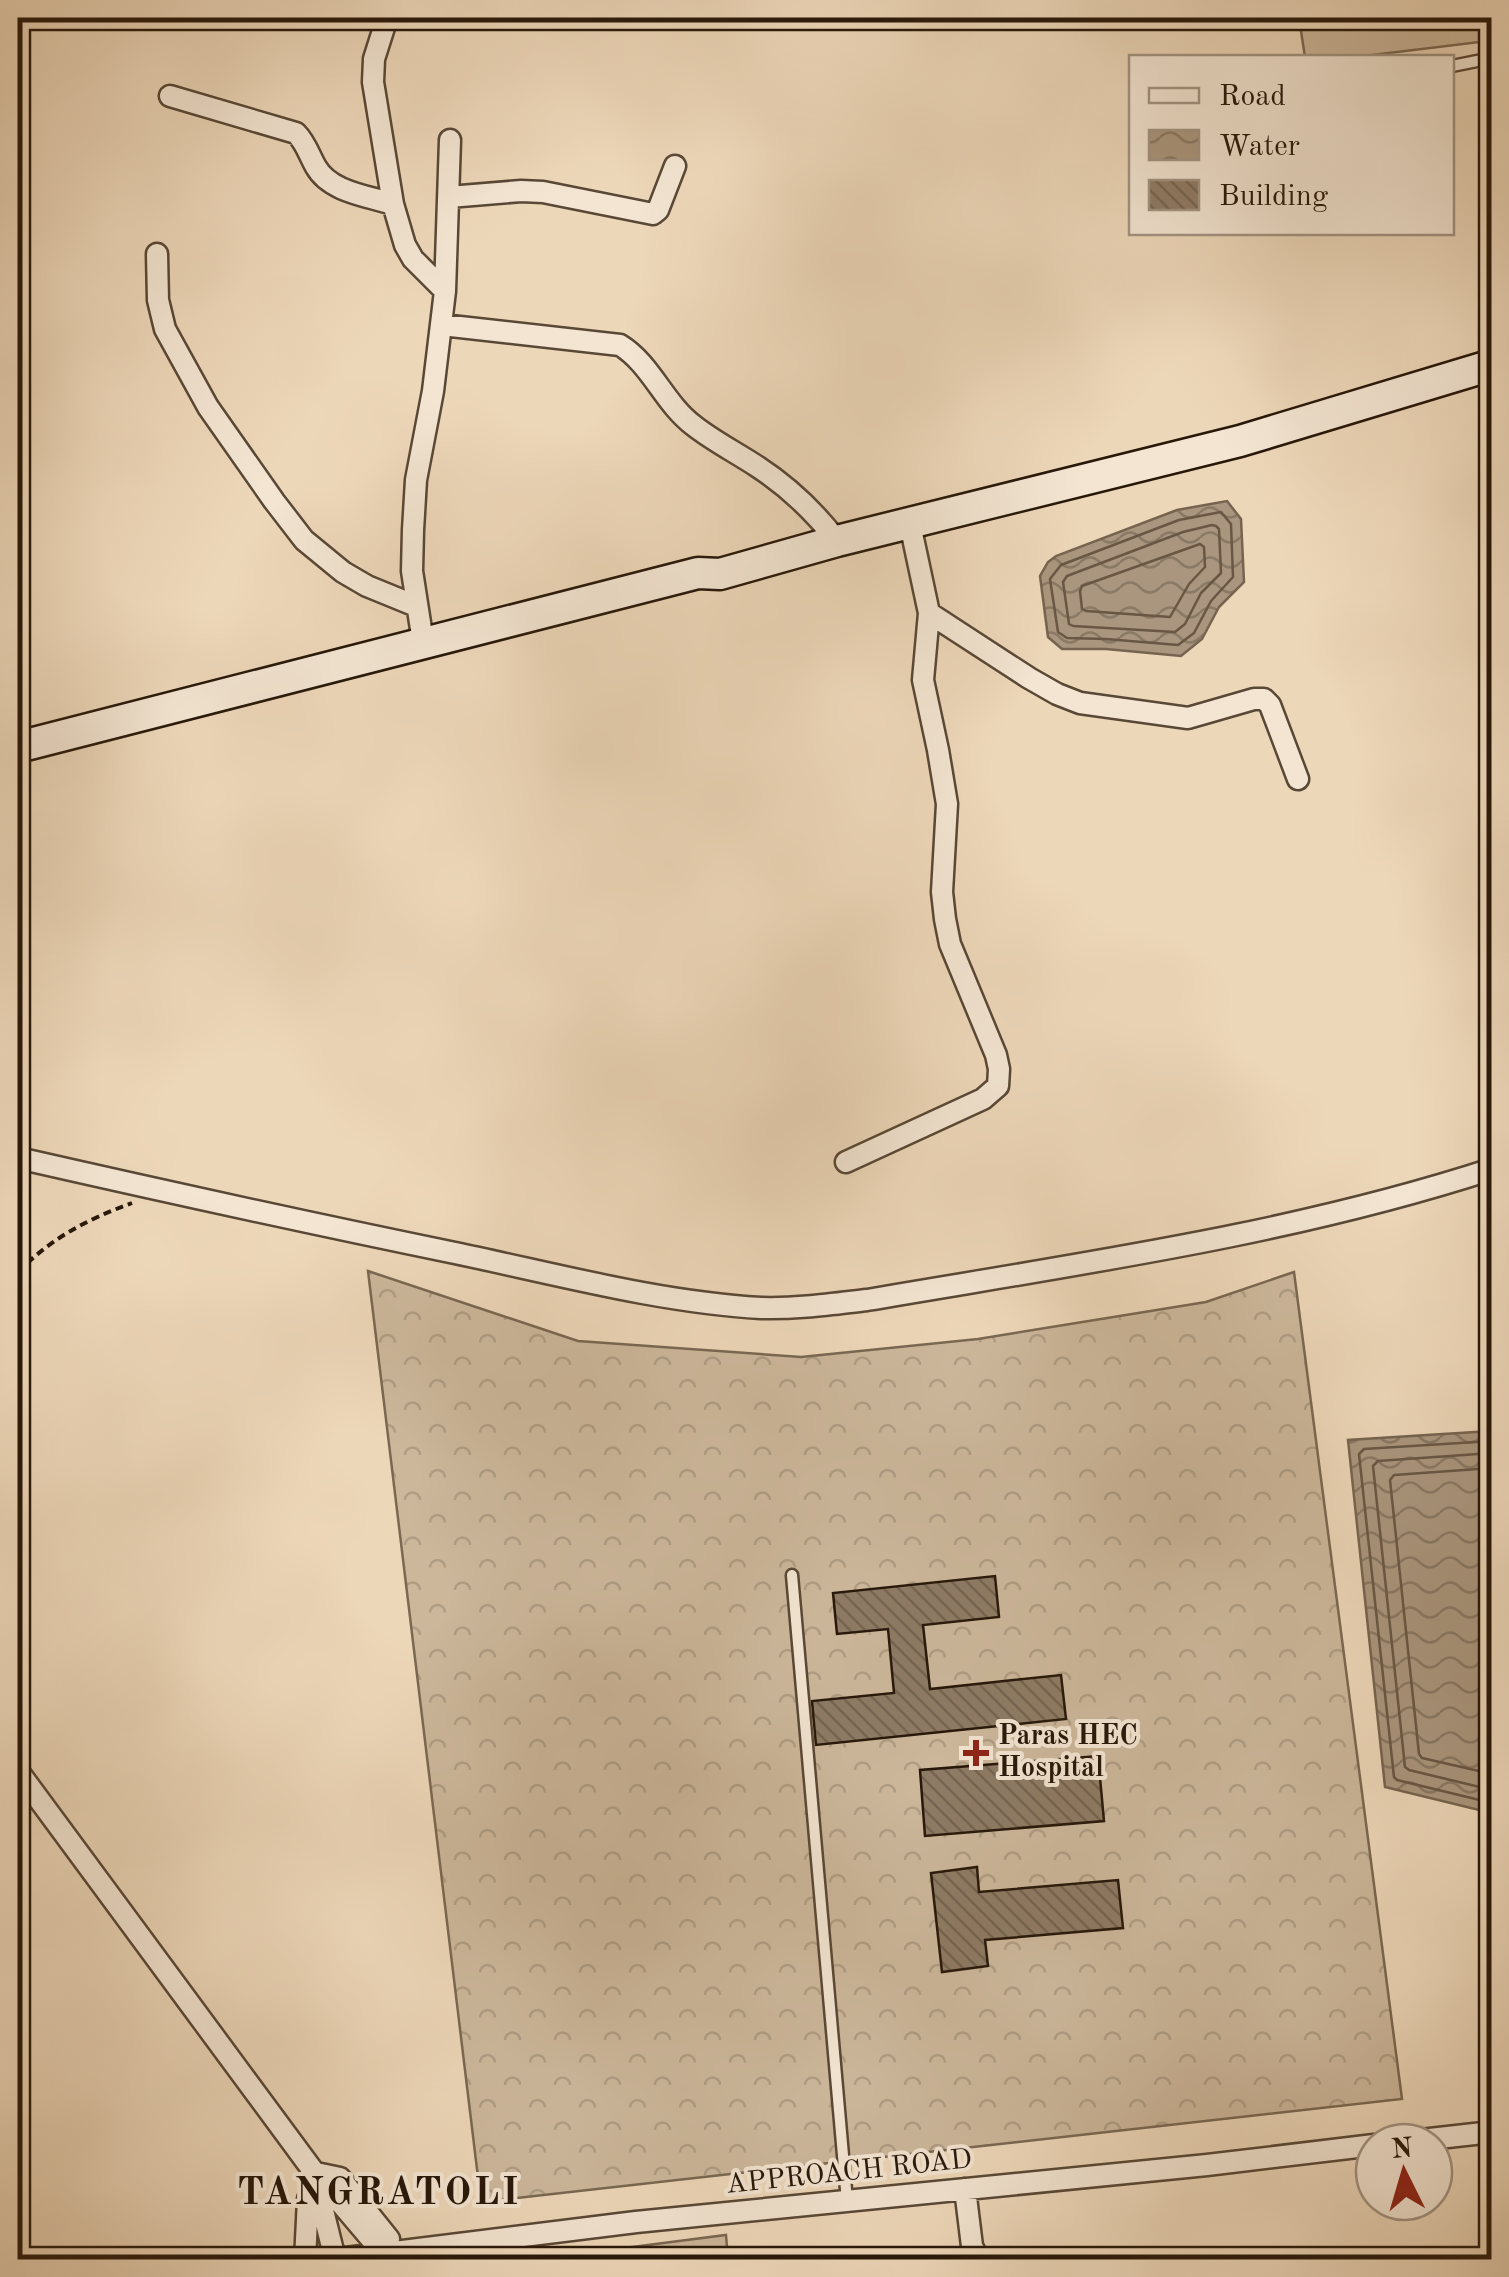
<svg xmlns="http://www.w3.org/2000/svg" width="1509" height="2277" font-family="'Old Standard TT',serif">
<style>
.green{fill:#ccb79b;stroke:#7a6852;stroke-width:2.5}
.forest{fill:url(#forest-crowns);stroke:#7a6852;stroke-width:2.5}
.water{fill:url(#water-waves);stroke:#766450;stroke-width:2.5}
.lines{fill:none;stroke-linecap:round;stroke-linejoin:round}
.shore{stroke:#695744;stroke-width:2.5}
.building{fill:url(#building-back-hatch);stroke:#28180a;stroke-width:2.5}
.service-casing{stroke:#594836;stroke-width:15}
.minor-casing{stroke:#594836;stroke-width:25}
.secondary-casing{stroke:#28180a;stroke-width:35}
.path{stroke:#28180a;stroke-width:4;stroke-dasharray:8 5;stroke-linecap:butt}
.service{stroke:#f3e5d2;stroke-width:10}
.minor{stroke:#f3e5d2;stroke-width:20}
.secondary{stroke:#f3e5d2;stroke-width:30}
.poi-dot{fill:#8f2418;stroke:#f3e5d2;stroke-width:4}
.labels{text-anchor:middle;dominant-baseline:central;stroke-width:8;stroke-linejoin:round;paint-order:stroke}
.poi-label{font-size:28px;font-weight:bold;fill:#28180a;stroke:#f3e5d2;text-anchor:start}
.street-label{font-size:28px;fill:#28180a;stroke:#f3e5d2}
.district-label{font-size:38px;font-weight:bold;letter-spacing:2.5px;fill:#28180a;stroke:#f3e5d2}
</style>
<defs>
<pattern id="forest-crowns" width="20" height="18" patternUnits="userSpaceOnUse" patternTransform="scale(2.5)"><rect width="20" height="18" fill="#ccb79b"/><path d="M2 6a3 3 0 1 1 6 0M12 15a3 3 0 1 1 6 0" fill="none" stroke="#af9d84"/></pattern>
<pattern id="water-waves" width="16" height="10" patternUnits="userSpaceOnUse" patternTransform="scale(2.5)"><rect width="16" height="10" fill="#aa967e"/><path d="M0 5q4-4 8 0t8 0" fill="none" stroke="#8a7965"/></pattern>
<pattern id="building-back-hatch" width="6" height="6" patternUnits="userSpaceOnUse" patternTransform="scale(2.5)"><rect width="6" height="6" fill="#8e7b65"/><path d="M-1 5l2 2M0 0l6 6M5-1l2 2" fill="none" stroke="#746451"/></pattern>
</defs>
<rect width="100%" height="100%" fill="#edd7b9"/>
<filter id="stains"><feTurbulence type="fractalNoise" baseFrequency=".002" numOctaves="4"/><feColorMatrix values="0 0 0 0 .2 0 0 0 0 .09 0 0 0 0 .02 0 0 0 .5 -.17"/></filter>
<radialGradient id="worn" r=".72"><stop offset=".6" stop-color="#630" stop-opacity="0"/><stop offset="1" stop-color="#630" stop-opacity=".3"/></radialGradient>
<!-- green -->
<path class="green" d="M1299 18H1484L1488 41 1356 57H1305Z
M726 2235 728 2259H539Z"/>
<!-- forest -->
<path class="forest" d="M368 1271 578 1341 801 1357 978 1339 1206 1302 1294 1272 1402 2099 481 2202Z"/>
<!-- water -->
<path class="water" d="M1227 501 1241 519 1244 582 1219 607 1202 639 1181 656 1106 649H1062L1048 637 1040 576 1048 562 1056 556 1177 510Z
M1491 1431H1492L1491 1813 1385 1787 1348 1440Z"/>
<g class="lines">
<!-- shore -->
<path class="shore" d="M1221 512 1231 524 1233 577 1211 601 1194 633 1178 645 1106 639 1067 638 1058 632 1050 579 1061 565 1179 520Z
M1212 525 1216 526 1219 529 1221 573 1201 593 1185 624 1175 632 1073 626 1069 624 1063 582 1067 576 1183 532Z
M1200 544 1204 547 1205 567 1189 584 1170 617 1086 611 1082 609 1080 591 1082 586Z
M1492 1441 1364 1449 1359 1454 1394 1777 1397 1780 1492 1803
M1492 1453 1378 1461 1373 1466 1405 1767 1409 1770 1492 1790
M1492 1468 1394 1475 1390 1480 1419 1754 1422 1758 1492 1774"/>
</g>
<!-- building -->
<path class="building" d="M995 1576 999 1617 923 1625 930 1689 1061 1675 1066 1719 816 1745 812 1701 894 1693 888 1629 837 1634 833 1593Z
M1098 1756 1104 1821 925 1836 920 1770Z
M977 1867 979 1892 1118 1880 1123 1928 985 1940 988 1966 942 1972 931 1873Z"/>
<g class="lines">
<!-- service casing -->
<g class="service-casing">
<path id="service" d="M1452 66 1492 58
M792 1575 847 2201"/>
</g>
<!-- minor casing -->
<g class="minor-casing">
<path id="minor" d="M387 18 374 59 373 82 393 204 405 245 413 259 445 291
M170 96 296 133C306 143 309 155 316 167 330 192 368 196 393 204
M449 197 521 191 543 192 653 214 658 210 675 166
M157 254 158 300 165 329 208 407 274 501 304 540 343 572 367 586 416 606
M442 325 620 345C651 364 664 403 693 425 713 441 737 453 758 467 790 488 814 511 837 541
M929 613 1029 678 1057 694 1080 703 1188 718 1254 699H1264L1270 705 1298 779
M423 642 412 571 413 530 416 480 433 391 445 291 450 140
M18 1158C163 1191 309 1223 455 1253 556 1274 658 1302 761 1308 797 1309 832 1304 867 1300 1077 1264 1289 1235 1492 1169
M846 1162 983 1099 998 1086 999 1069 996 1055 950 944 945 919 942 892 947 804 938 750 923 680 929 613 910 524
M18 1771 311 2168 383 2253
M1403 2142 1492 2132
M316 2173 340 2178 389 2239
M314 2174 335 2259
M965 2189 972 2246 979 2260
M305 2260 308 2199 317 2183
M330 2260 636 2222 1207 2165 1374 2145"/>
</g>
<!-- secondary casing -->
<g class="secondary-casing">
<path id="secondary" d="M18 747 698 573 720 574 837 541 1240 441 1492 365"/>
</g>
<!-- path -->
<path class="path" d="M18 1272C53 1237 86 1220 132 1203"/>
<!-- service -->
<use href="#service" class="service"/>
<!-- minor -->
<use href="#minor" class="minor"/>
<!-- secondary -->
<use href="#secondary" class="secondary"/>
</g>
<!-- markers -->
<path class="poi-dot" d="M971 1738h10v10h10v10h-10v10h-10v-10h-10v-10h10z"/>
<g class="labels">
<!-- poi labels -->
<g class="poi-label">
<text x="998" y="1737">Paras HEC<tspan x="998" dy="32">Hospital</tspan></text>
</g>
<!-- street labels -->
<g class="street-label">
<text transform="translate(849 2173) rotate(-6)">APPROACH ROAD</text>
</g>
<!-- district labels -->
<g class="district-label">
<text x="379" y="2194">TANGRATOLI</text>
</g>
</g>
<!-- margin -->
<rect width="1509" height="2277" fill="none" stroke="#edd7b9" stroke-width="60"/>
<rect x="20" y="20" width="1469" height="2237" fill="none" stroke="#28180a" stroke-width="5"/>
<rect x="30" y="30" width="1449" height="2217" fill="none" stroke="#28180a" stroke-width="2.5"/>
<!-- legend -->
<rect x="1129" y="55" width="325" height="180" fill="#f3e5d2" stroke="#a29382" stroke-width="2.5"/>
<rect x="1149" y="88" width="50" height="15" fill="#f3e5d2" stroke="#a29382" stroke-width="2.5"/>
<text x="1219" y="105" font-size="30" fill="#28180a">Road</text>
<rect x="1149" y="130" width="50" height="30" fill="url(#water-waves)" stroke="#a29382" stroke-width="2.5"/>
<text x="1219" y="155" font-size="30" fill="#28180a">Water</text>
<rect x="1149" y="180" width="50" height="30" fill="url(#building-back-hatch)" stroke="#a29382" stroke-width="2.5"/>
<text x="1219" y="205" font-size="30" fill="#28180a">Building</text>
<!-- north arrow -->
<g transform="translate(1404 2172) rotate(355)"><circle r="48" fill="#f3e5d2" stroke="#a29382" stroke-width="2.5"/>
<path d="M0-8L18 38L0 25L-18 38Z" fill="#8f2418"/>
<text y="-15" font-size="28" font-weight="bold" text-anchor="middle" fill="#28180a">N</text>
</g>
<rect width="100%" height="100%" filter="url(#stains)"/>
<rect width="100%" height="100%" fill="url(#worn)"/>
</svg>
